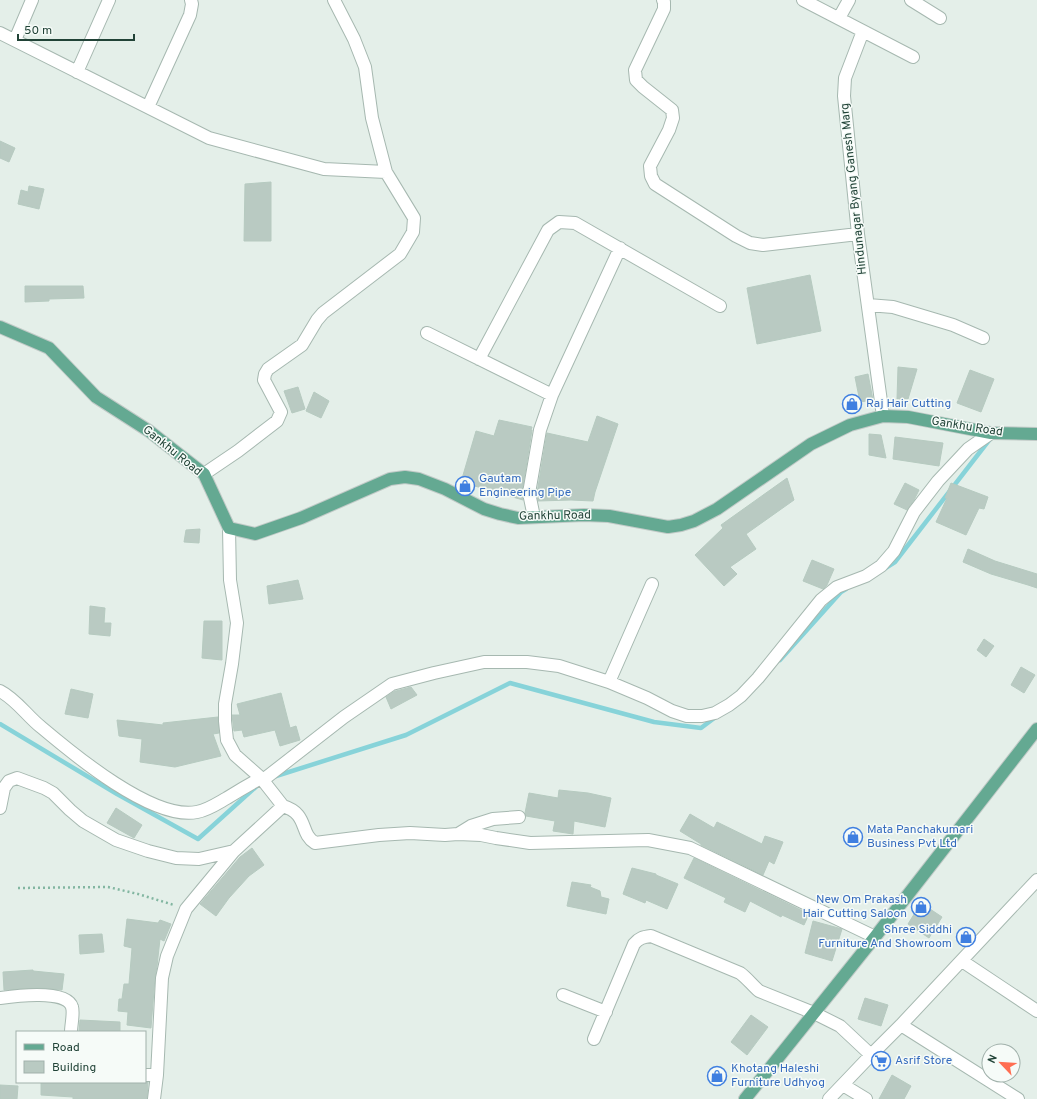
<svg xmlns="http://www.w3.org/2000/svg" width="1037" height="1099" font-family="Overpass,sans-serif">
<style>
.lines{fill:none;stroke-linecap:round;stroke-linejoin:round}
.stream{stroke:#87d3d9;stroke-width:4.5}
.building{fill:#b9cac2;stroke:#b6cac0}
.minor-casing{stroke:#a6b8b0;stroke-width:14}
.major-casing{stroke:#c1cac7;stroke-width:14}
.path{stroke:#82b6a1;stroke-width:2.5;stroke-dasharray:2 3;stroke-linecap:butt}
.minor{stroke:#fff;stroke-width:12}
.major{stroke:#64a992;stroke-width:12}
.labels{text-anchor:middle;dominant-baseline:central;stroke-width:3;stroke-linejoin:round;paint-order:stroke}
.street-label{font-size:12px;fill:#214337;stroke:#f6fbf8}
.shop-label{font-size:12px;fill:#366cbe;stroke:#f6fbf8;text-anchor:start}
</style>
<rect width="100%" height="100%" fill="#e4efe9"/>
<g class="lines">
<!-- stream -->
<path class="stream" d="M884 569 895 562 990 439
M780 660 841 592 846 589
M0 724 117 794 198 839 258 785
M273 777 406 735 510 683 654 722 701 728 717 716"/>
</g>
<!-- building -->
<path class="building" d="M0 141 15 148 9 162 0 158Z
M271 182V241H244L245 184Z
M29 186 44 189 39 209 18 204 21 190 28 192Z
M810 275 821 331 757 344 747 288Z
M25 286H83L84 298 49 299V301L25 302Z
M898 367 917 369 908 399H897Z
M970 370 994 379 981 412 957 403Z
M868 374 873 400 860 402 855 377Z
M298 387 305 409 292 413 284 391Z
M314 392 329 401 321 418 306 411Z
M597 416 618 424 595 492 593 501 571 500 538 501 537 493 547 433 588 442Z
M499 420 532 427 531 430H532L522 492 523 500 461 482 476 431 494 436Z
M869 434 881 435 886 458 869 455Z
M895 437 943 443 939 466 893 459Z
M787 478 794 500 746 534 756 549 730 567 737 574 724 586 695 555 723 528 721 525Z
M905 483 919 490 914 500 907 510 894 504Z
M951 483 988 497 984 509 979 508 966 535 936 522 947 498H945Z
M200 529 199 543 184 542 186 530Z
M968 549 995 561 1037 574V588L1028 585 991 574 963 562Z
M812 560 834 569 827 585 823 589 803 581Z
M298 580 303 599 269 604 267 586Z
M90 606 105 608 104 623H111L110 636 89 634Z
M204 621H222V660L202 658Z
M984 639 994 646 986 657 977 650Z
M1021 667 1035 675 1024 693 1011 685Z
M411 687 417 695 391 709 386 697 395 691H396Z
M71 689 93 694 88 718 65 714Z
M281 693 290 728 296 726 300 740 280 746 275 730 244 737 242 730 234 731 232 715H240L237 704Z
M218 717 219 733 213 734 221 756 175 767 140 762 142 739 119 736 117 720 163 725V723Z
M559 790 588 793 611 798 605 827 574 821 573 834 553 831 555 821 526 816 525 813 529 793 558 798Z
M116 808 142 825 134 838 107 823Z
M690 814 714 828 717 822 762 844 765 836 783 842 774 864 769 861 763 875 701 845V844L680 831Z
M252 848 264 865 249 876 229 898 216 916 200 904 240 857Z
M694 858 809 914 804 925 782 915 781 917 750 901 745 912 724 902 726 898 684 878Z
M632 868 656 874V875L678 884 667 909 646 900 645 903 623 894Z
M572 882 591 885 590 887 600 891 601 897 609 899 606 914 567 906Z
M921 903 942 917 929 938 908 924Z
M127 919 158 923 160 920 171 924 164 941 160 939 157 966 155 977 151 1028 127 1025 128 1012 118 1011 119 999H122L124 984H129L132 948 124 946Z
M813 921 842 929 832 961 805 953Z
M102 934 104 952 80 954 79 935Z
M33 970V971L64 974 62 990 39 988 4 990 3 972Z
M865 998 888 1005 881 1026 858 1019Z
M751 1015 768 1027 747 1055 731 1042Z
M80 1020 120 1022V1032H79Z
M892 1075 911 1086 904 1099H879Z
M41 1082H148L147 1099H73V1097L41 1095Z
M0 1085 18 1086 17 1099H0Z"/>
<g class="lines">
<!-- minor casing -->
<g class="minor-casing">
<path id="minor" d="M663 0 664 2V9L635 70 636 80 643 87 672 110 673 118 669 130 650 166 651 176 655 184 736 236 750 243 763 245 858 234
M803 0 913 57
M911 0 940 18
M839 18 849 0
M863 31 845 78 844 96 858 234 883 416
M0 33 209 138 324 169 386 172
M15 40 32 0
M77 72 109 0
M148 107 190 15 192 4 191 0
M868 305 893 307 953 325 983 338
M427 333 552 395
M479 359 548 230 559 222 575 223 720 306
M204 474 238 451 277 421 281 412 264 380 265 374 268 369 302 345 317 320 323 313 400 254 413 232 414 218 386 172 372 118 365 67 354 39 334 0
M534 517 529 493 540 430 552 395 620 248
M609 682 652 584
M0 691C16 699 27 716 41 727 73 754 153 821 197 812 208 810 218 803 227 798 238 791 250 784 261 778
M263 780 344 717 392 684 434 673 484 662H527L559 666 609 682 647 698 672 711 687 716H702L715 713 729 705 741 696 758 678 821 600 837 587 866 576 881 566 894 551 914 512 938 481 968 449 991 433
M283 806C309 814 299 833 315 843L379 835 410 833 445 835 458 834 481 835 496 838 530 843 648 840 690 848 875 937
M0 808 4 788 9 781 17 778 44 788 53 793 70 810 83 821 116 840 148 851 176 858 199 859 234 851
M458 834 471 826 493 819 519 817
M962 961 1037 1011
M563 995 606 1012
M0 998C14 996 67 989 72 1007 74 1013 71 1025 71 1032
M901 1025 1018 1099
M594 1039 634 944C639 938 643 937 651 936L740 973C747 978 752 985 759 991L814 1013 840 1026 871 1055
M145 1075H157
M843 1085 866 1099
M154 1099 157 1075 162 978 167 956 186 909 234 851 283 806 261 778 235 755 227 740 225 721V704L232 664 237 623 230 580 229 528
M829 1099 871 1055 901 1025 1037 880"/>
</g>
<!-- major casing -->
<g class="major-casing">
<path id="major" d="M0 327 49 348 96 397 149 431 204 474 229 528 255 534 301 518 390 479 405 477 419 479 445 489 484 509 500 514 518 518 584 515 609 516 668 527 681 525 694 521 717 509 811 444 850 425 883 416 908 417 991 433 1037 434
M745 1099 875 937 1037 729"/>
</g>
<!-- path -->
<path class="path" d="M18 888 108 887 138 894 174 905"/>
<!-- minor -->
<use href="#minor" class="minor"/>
<!-- major -->
<use href="#major" class="major"/>
</g>
<!-- icons -->
<defs>
<g id="shop-ring" transform="scale(1)"><circle r="9.5" fill="#f6fbf8" stroke="#3f7fe0" stroke-width="1.5"/><path d="M-5-2.5h2.3a2.7 3.5 0 0 1 5.4 0H5L5.5 6h-11ZM-1.5-2.5h3a1.5 2.3 0 0 0-3 0Z" fill="#3f7fe0"/></g>
<g id="supermarket-ring" transform="scale(1)"><circle r="9.5" fill="#f6fbf8" stroke="#3f7fe0" stroke-width="1.5"/><path d="M-6-5.5h2.5l.6 2H6L4.5 2H-2.5L-4.4-4H-6ZM-1.5 3.2a1.3 1.3 0 1 0 .1 0ZM3 3.2a1.3 1.3 0 1 0 .1 0Z" fill="#3f7fe0"/></g>
</defs>
<g fill-rule="evenodd">
<use href="#shop-ring" x="852" y="404"/>
<use href="#shop-ring" x="465" y="486"/>
<use href="#shop-ring" x="853" y="837"/>
<use href="#shop-ring" x="921" y="907"/>
<use href="#shop-ring" x="966" y="937"/>
<use href="#supermarket-ring" x="881" y="1061"/>
<use href="#shop-ring" x="717" y="1076"/>
</g>
<g class="labels">
<!-- street labels -->
<g class="street-label">
<text transform="translate(854 189) rotate(-96)">Hindunagar Byang Ganesh Marg</text>
<text transform="translate(967 427) rotate(9)">Gankhu Road</text>
<text transform="translate(172 451) rotate(39)">Gankhu Road</text>
<text transform="translate(555 516) rotate(-1)">Gankhu Road</text>
</g>
<!-- shop labels -->
<g class="shop-label">
<text x="866" y="404">Raj Hair Cutting</text>
<text x="479" y="479">Gautam<tspan x="479" dy="14">Engineering Pipe</tspan></text>
<text x="867" y="830">Mata Panchakumari<tspan x="867" dy="14">Business Pvt Ltd</tspan></text>
<text x="907" y="900" text-anchor="end">New Om Prakash<tspan x="907" dy="14">Hair Cutting Saloon</tspan></text>
<text x="952" y="930" text-anchor="end">Shree Siddhi<tspan x="952" dy="14">Furniture And Showroom</tspan></text>
<text x="895" y="1061">Asrif Store</text>
<text x="731" y="1069">Khotang Haleshi<tspan x="731" dy="14">Furniture Udhyog</tspan></text>
</g>
</g>
<!-- legend -->
<rect x="16" y="1031" width="130" height="52" fill="#f6fbf8" stroke="#a1b1ab"/>
<rect x="24" y="1044" width="20" height="6" fill="#64a992" stroke="#a1b1ab"/>
<text x="52" y="1051" font-size="12" fill="#214337">Road</text>
<rect x="24" y="1061" width="20" height="12" fill="#b9cac2" stroke="#a1b1ab"/>
<text x="52" y="1071" font-size="12" fill="#214337">Building</text>
<!-- north arrow -->
<g transform="translate(1001 1063) rotate(295)"><circle r="19" fill="#f6fbf8" stroke="#a1b1ab"/>
<path d="M0-3L7 15L0 10L-7 15Z" fill="#ff6e52"/>
<text y="-6" font-size="11" font-weight="bold" text-anchor="middle" fill="#214337">N</text>
</g>
<!-- scale -->
<path d="M18 34v6h116v-6" fill="none" stroke="#214337" stroke-width="2"/>
<text x="24" y="34" font-size="12" fill="#214337" stroke="#f6fbf8" stroke-width="3" paint-order="stroke">50 m</text>
</svg>
